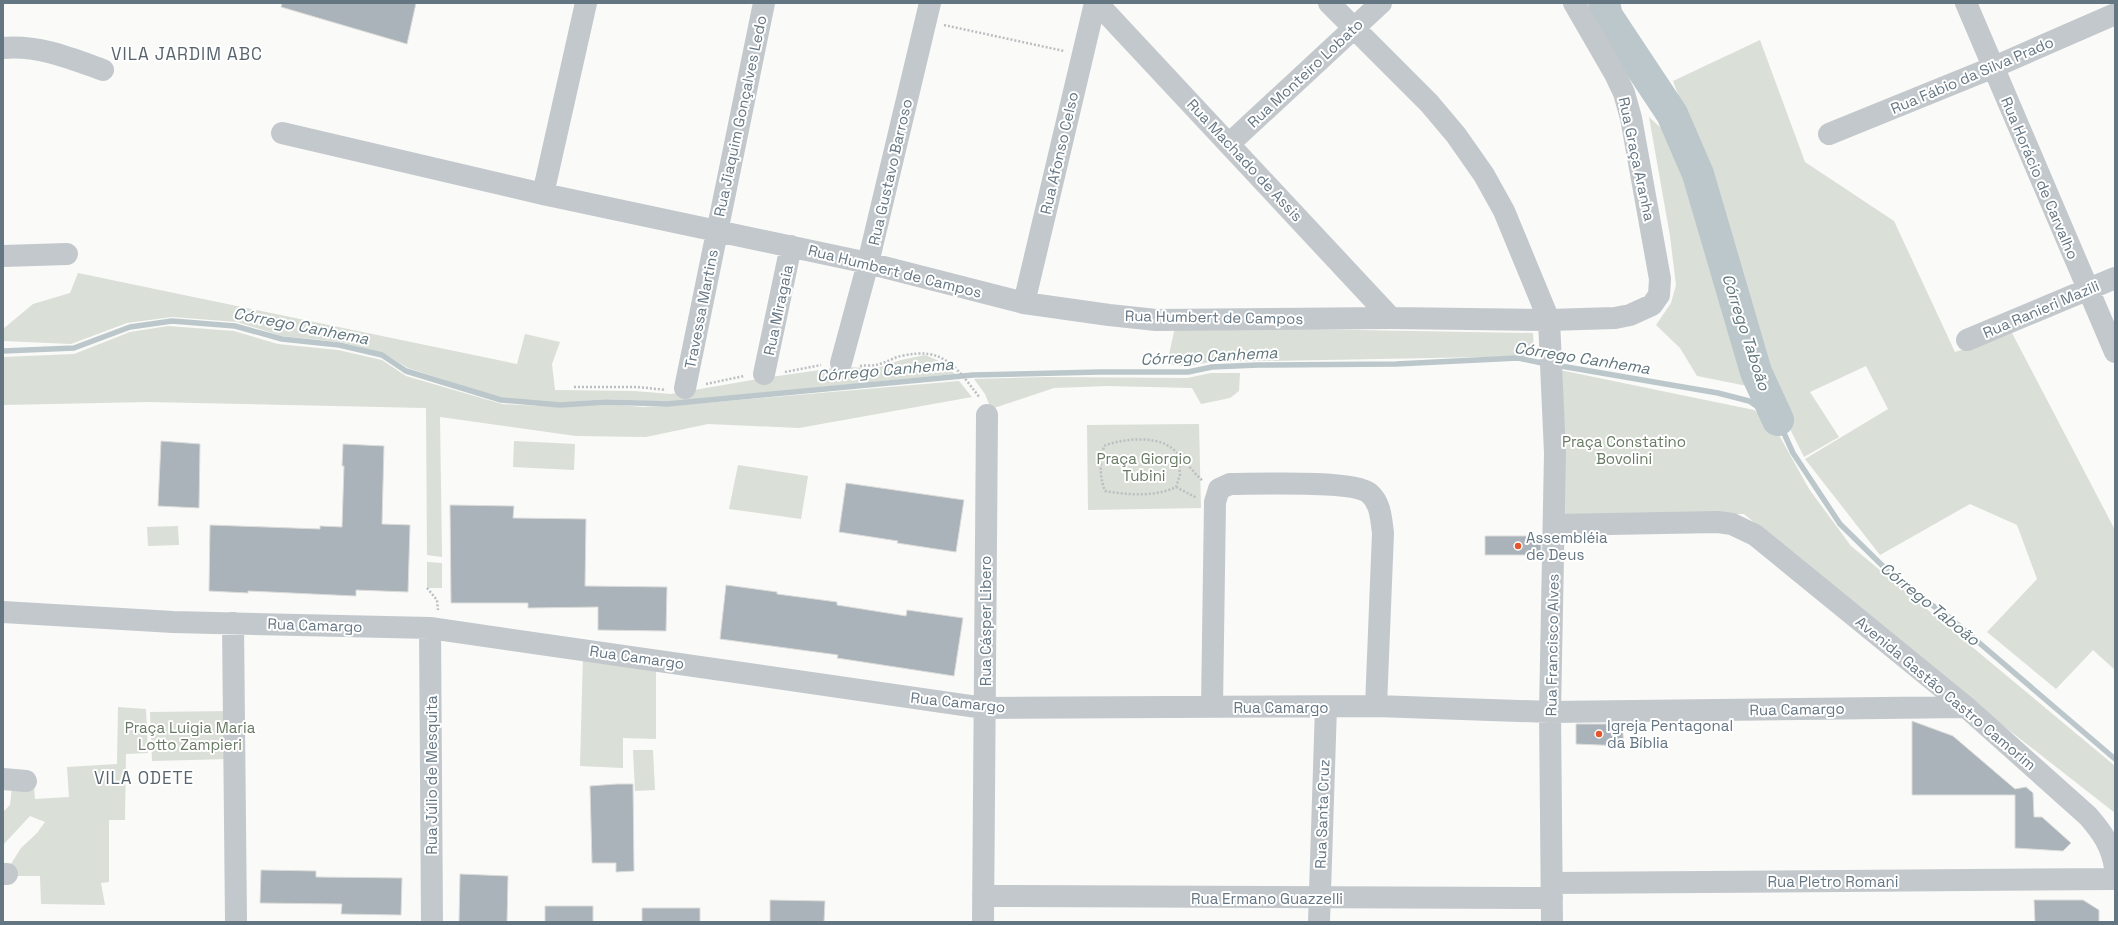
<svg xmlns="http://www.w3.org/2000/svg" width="2118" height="925" font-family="'Space Grotesk',sans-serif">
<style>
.green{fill:#dadfd7}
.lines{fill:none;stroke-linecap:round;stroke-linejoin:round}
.stream{stroke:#bbc7cb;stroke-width:5.5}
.river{stroke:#bbc7cb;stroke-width:32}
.building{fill:#aab3b9;stroke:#dcdcda}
.path{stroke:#bbbfc2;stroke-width:2.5;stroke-dasharray:2 2;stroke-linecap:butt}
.minor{stroke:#c3c8cc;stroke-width:22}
.poi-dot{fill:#e4572e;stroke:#fff;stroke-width:1.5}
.labels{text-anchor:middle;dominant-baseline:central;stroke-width:4;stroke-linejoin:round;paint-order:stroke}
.street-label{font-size:15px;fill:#657683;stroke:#fff}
.park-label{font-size:15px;fill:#687a64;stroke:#fff}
.poi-label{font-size:15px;fill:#657683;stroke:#fff;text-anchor:start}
.water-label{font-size:16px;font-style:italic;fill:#60757c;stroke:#fff}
.quarter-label{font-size:17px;letter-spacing:1px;fill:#57646e;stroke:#fff}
</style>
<rect width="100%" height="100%" fill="#fafaf8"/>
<!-- green -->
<path class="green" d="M1760 40 1805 162 1894 221 1955 352 2012 333 2115 530V670L2093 650 2056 689 1987 632 2037 579 2017 525 1970 504 1880 555 1805 459 1888 409 1866 366 1810 392 1839 437 1804 457 1762 373 1761 346 1701 155 1673 81Z
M1649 117 1662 129 1691 193 1708 242 1733 342 1747 386 1697 376 1680 348 1656 325 1671 303 1676 285 1670 236Z
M78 273 517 364 525 334 560 342 552 364 555 390 634 391 671 394 764 378 841 367 877 368 901 360 925 355 937 360 955 374 666 402 606 399 559 403 501 398 408 368 383 353 340 342 282 336 237 322 172 317 127 323 71 344 3 341V329L33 304 70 293Z
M168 326 234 331 278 344 338 350 382 360 406 376 502 404 560 407 608 404 643 407 669 406 959 381 972 397 799 428 708 424 646 437 576 436 440 417 442 557 427 555 426 408 148 402 3 405V357L74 354 130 332Z
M1175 327 1533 333 1534 356 1211 362 1187 366 1167 364Z
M1560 370 1754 410 1774 426 1809 489 1851 546 2115 766V813L1895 641 1744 514 1556 516Z
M1211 373H1240L1239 391 1230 398 1201 404 1192 388 1108 386 1054 388 991 409 985 394 974 379 1048 377 1187 378Z
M1199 424 1201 508 1088 510 1087 425Z
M514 441 575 444 574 470 513 467Z
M738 465 808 476 801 519 729 509Z
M178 526 179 545 148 546 147 527Z
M427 562 442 563V588H427Z
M583 656 656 669V739L623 738V768L580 766Z
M118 707 146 709 148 753 126 754 125 820H109V882L101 883 105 905 41 904 40 876H14L9 867 21 848 37 833 45 822 30 816 3 845V812L10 805 12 786H34L35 799 69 797 67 767 117 764Z
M230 711V759L152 761 150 712Z
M633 750H653L655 790 635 791Z"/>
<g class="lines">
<!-- stream -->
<path class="stream" d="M3 351 74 348 130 327 172 321 235 326 282 339 339 345 382 355 406 371 501 400 560 405 606 402 667 404 973 375 1100 372H1188L1212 367 1258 365 1396 364 1518 358 1547 364
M1555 365 1718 393 1749 401 1778 420 1793 453 1840 524 1898 581 1949 617 2115 759"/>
<!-- river -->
<path class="river" d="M1604 3 1607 16 1672 114 1698 174 1756 372 1778 420"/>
</g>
<!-- building -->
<path class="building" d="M282 3H416L407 44 281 7Z
M161 441 200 444 199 508 158 506Z
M343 444 384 446 382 524 410 525 408 592 356 590V596L248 591V593L209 591 210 525 320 529V526L342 527 344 466H342Z
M846 483 964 500 956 552 897 543 898 541 839 532Z
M450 505 514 506 513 518 586 519 585 586 667 587 666 631 598 630V607L528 608V603H451Z
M1485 536H1541V555H1485Z
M726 585 777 592V594L837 602V605L906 616 907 610 963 618 954 676 837 658 838 655 720 639Z
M1912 721 1953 736 2015 789 2026 787 2033 793 2034 817H2042L2071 843 2063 851 2015 848V795H1912Z
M1576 724H1622L1624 746 1576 744Z
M617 784H633L634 871 616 872V863H592L590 786Z
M261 870 316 871V877L402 878 401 915 341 914 342 904 260 903Z
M460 874 508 876 507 922H459Z
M770 900 825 901 824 922H770Z
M2034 900H2083L2099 910V922H2035Z
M545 906H593V922H545Z
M642 908H700V922H642Z"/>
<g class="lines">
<!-- path -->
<path class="path" d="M944 25 1064 51
M860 366C865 365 871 366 875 365 884 364 892 358 901 356 944 346 956 367 980 398
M785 372 821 365
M706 384 744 376
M574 387H638L666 390
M1178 454 1180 475 1176 487C1156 497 1127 495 1105 491 1099 475 1100 462 1104 446 1120 439 1151 436 1167 445 1181 453 1190 470 1202 480
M1176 487 1197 498
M427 588 437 600 438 610"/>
<!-- minor -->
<path class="minor" d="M1097 3 1391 318
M1329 3 1429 103 1456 135 1484 175 1504 211 1549 320 1555 453 1550 712 1552 922
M1966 3 2115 352
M3 48C39 45 70 58 103 70
M282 133 543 194 868 263 1024 303 1109 315 1156 320 1391 318 1549 320 1615 318 1630 315 1652 305 1659 295 1660 279 1631 118 1624 93 1615 74 1574 3
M1829 134 1994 67 2115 14
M1230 143 1381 3
M543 194 586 3
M3 256 67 254
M1024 303 1095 3
M1967 340 2115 278
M841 363 868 263 930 3
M764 374 791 246
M685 388 764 3
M1554 525 1718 522 1732 524 1755 535 1966 707 2088 816C2102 832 2112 846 2115 868
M3 612 173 622 430 628 984 708 1376 706 1550 712 1966 707
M233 623 236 922
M430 628 432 922
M1212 707 1215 502 1219 489 1230 484C1256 484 1353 480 1369 493 1381 503 1381 519 1383 533L1376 706
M3 779 26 781
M3 874H7
M1552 883 2115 879
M983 896 1552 898
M983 922 987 415
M1319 922 1326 707"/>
</g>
<!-- markers -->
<g class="poi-dot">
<circle cx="1518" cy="546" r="4"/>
<circle cx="1599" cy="734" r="4"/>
</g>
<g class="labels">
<!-- street labels -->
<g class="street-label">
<text transform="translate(1305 73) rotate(-43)">Rua Monteiro Lobato</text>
<text transform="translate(1972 75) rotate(-23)">Rua Fábio da Silva Prado</text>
<text transform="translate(740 116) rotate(-78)">Rua Jiaquim Gonçalves Ledo</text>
<text transform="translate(1059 153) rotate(-77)">Rua Afonso Celso</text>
<text transform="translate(1637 159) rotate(78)">Rua Graça Aranha</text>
<text transform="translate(1245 160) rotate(47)">Rua Machado de Assis</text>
<text transform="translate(890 172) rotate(-77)">Rua Gustavo Barroso</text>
<text transform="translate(2040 178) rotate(67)">Rua Horácio de Carvalho</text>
<text transform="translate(895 271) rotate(14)">Rua Humbert de Campos</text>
<text transform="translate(701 309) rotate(-79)">Travessa Martins</text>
<text transform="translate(2041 309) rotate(-23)">Rua Ranieri Mazili</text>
<text transform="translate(778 310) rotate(-78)">Rua Miragaia</text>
<text transform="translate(1214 317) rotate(1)">Rua Humbert de Campos</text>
<text transform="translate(985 621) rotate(-90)">Rua Cásper Libero</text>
<text transform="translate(315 625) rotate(2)">Rua Camargo</text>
<text transform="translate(1552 645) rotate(-89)">Rua Francisco Alves</text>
<text transform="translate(637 657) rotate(8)">Rua Camargo</text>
<text transform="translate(1946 693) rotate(40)">Avenida Gastão Castro Camorim</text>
<text transform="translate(958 702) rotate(6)">Rua Camargo</text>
<text x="1281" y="707">Rua Camargo</text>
<text transform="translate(1797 709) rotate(-1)">Rua Camargo</text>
<text transform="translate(431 775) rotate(-90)">Rua Júlio de Mesquita</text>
<text transform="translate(1322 814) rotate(-88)">Rua Santa Cruz</text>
<text x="1833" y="881">Rua Pletro Romani</text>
<text x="1267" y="898">Rua Ermano Guazzelli</text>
</g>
<!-- park labels -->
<g class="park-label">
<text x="1624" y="441">Praça Constatino<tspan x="1624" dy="17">Bovolini</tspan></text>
<text x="1144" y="458">Praça Giorgio<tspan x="1144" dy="17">Tubini</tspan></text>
<text x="190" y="727">Praça Luigia Maria<tspan x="190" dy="17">Lotto Zampieri</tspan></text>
</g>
<!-- poi labels -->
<g class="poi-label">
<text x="1526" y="537">Assembléia<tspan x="1526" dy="17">de Deus</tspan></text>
<text x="1607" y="725">Igreja Pentagonal<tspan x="1607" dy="17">da Bíblia</tspan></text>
</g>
<!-- water labels -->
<g class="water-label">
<text transform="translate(301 326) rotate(11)">Córrego Canhema</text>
<text transform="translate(1746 332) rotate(72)">Córrego Taboão</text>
<text transform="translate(1209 356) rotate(-3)">Córrego Canhema</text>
<text transform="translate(1582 358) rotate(9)">Córrego Canhema</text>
<text transform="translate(885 370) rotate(-5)">Córrego Canhema</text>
<text transform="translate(1930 604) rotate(39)">Córrego Taboão</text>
</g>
<!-- quarter labels -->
<g class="quarter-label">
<text x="187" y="54">VILA JARDIM ABC</text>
<text x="144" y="778">VILA ODETE</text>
</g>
</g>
<!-- border -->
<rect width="2118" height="925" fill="none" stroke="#657683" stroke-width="8"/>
</svg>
